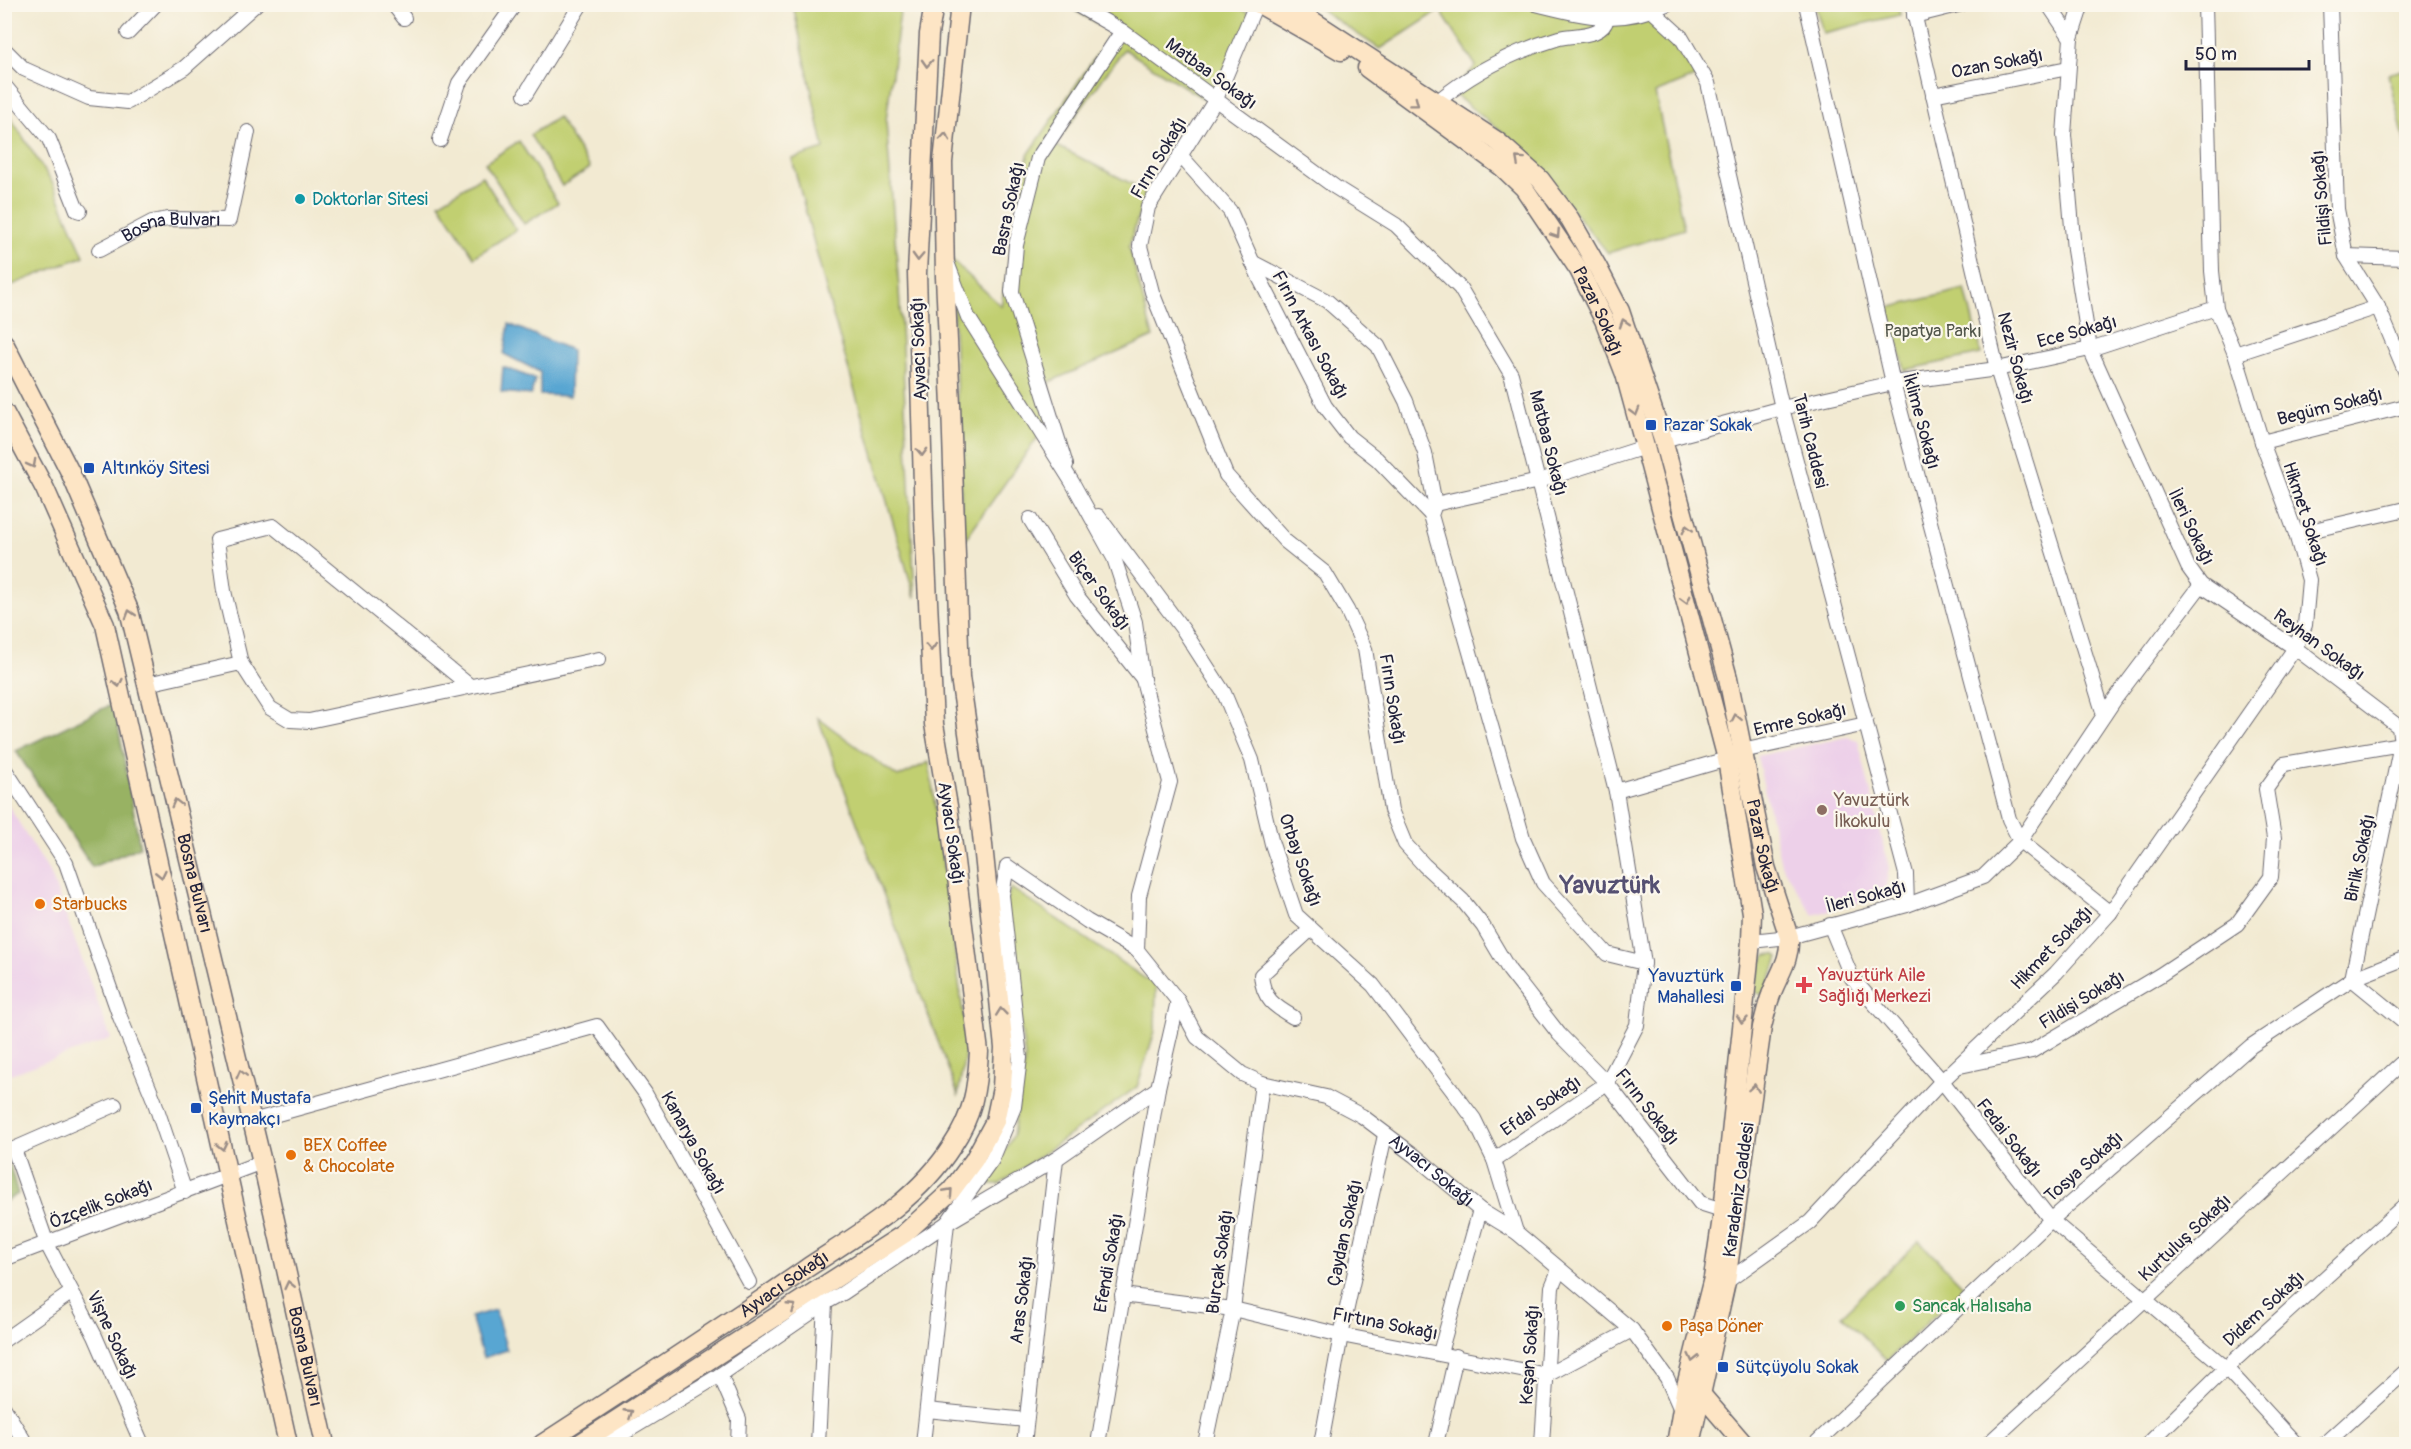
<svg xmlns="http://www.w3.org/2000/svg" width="2411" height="1449" font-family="Pangolin,sans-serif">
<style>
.built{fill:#edd0e9}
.green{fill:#c1cf71;stroke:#727856;stroke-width:1.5}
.forest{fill:#98b263;stroke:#5d6a4f;stroke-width:1.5}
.water{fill:#59a6d2;stroke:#3e6486;stroke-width:1.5}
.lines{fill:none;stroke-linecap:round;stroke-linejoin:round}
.street-casing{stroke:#6b6870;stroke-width:16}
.secondary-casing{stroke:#6b6870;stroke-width:21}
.street{stroke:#fff;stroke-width:14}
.secondary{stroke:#fde5c5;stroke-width:18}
.oneway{stroke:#9a8d87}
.culture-dot{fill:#0f9aa8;stroke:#fbf7ec;stroke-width:2}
.transit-dot{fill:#1a4fb4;stroke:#fbf7ec;stroke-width:2}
.education-dot{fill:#8d6e63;stroke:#fbf7ec;stroke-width:2}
.food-dot{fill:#e8710a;stroke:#fbf7ec;stroke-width:2}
.health-dot{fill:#e0444e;stroke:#fbf7ec;stroke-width:2}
.leisure-dot{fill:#2e9e5b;stroke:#fbf7ec;stroke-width:2}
.labels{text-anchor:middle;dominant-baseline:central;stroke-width:4.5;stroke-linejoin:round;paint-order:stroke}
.street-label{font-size:18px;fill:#22223b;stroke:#fbf7ec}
.culture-label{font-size:18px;fill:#0d838f;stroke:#fbf7ec;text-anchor:start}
.park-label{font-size:18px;fill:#52564b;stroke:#fbf7ec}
.transit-label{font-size:18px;fill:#164399;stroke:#fbf7ec;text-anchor:start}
.education-label{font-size:18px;fill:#785e54;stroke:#fbf7ec;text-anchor:start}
.food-label{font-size:18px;fill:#c56008;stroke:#fbf7ec;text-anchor:start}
.health-label{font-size:18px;fill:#be3a42;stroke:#fbf7ec;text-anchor:start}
.leisure-label{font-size:18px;fill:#27864d;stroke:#fbf7ec;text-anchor:start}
.district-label{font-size:24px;font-weight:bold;fill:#555072;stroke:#fbf7ec}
</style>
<rect width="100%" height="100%" fill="#fbf7ec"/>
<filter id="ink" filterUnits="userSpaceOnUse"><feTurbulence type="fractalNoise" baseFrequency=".0167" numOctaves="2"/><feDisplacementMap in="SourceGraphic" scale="12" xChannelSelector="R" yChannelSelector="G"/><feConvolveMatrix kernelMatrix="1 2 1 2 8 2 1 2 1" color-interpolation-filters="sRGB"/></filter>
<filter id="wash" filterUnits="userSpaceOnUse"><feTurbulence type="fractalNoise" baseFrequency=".008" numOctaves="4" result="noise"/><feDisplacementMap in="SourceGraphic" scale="24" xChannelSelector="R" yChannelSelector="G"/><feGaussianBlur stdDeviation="1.35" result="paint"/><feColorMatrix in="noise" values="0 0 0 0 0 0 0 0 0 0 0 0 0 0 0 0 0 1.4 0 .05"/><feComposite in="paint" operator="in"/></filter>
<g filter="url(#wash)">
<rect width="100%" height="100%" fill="#f2ead2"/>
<!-- built -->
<path class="built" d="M1847 737 1858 740 1889 868 1884 896 1813 915 1781 864 1757 756Z
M8 805 51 875 111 1039 5 1076 4 809Z"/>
<!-- green -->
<path class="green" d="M1325 4 1624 5 1659 27 1697 76 1655 93 1684 229 1608 253 1519 145 1451 92 1476 66 1440 10 1380 49 1320 9Z
M793 5H901L886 121 899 289 915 598 832 312 792 159 824 149Z
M1065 5H1235L1254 16 1207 101 1124 49 1055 145 1146 191 1129 246 1153 337 1049 382 1050 420 963 542 951 259 1001 306 1028 155 1112 32Z
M1815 5H1898L1900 15 1823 33Z
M2406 69V147L2388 74Z
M5 109 52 182 84 256 5 288Z
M558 117 590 168 562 186 530 135Z
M519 141 558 203 524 224 485 163Z
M482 176 516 230 474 257 439 203Z
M1965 289 1981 354 1905 370 1888 308Z
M818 718 898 777 929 762 967 1042 958 1095Z
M1011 888 1156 986 1155 1031 1137 1087 1000 1184H988L1013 1135 1025 1057 1004 907Z
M1775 954 1779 957 1764 995 1753 992 1761 962 1766 955Z
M1919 1241 1964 1287 1887 1361 1842 1315Z"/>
<!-- forest -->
<path class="forest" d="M114 703 140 847 92 867 16 751Z
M4 1144 18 1194 5 1202H4Z"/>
<!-- water -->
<path class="water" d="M509 324 571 350 570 396 540 395V372L504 354Z
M503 367 535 379 531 395 501 392Z
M495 1310 507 1350 483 1358 471 1317Z"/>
</g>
<g filter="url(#ink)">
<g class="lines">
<!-- street casing -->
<g class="street-casing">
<g id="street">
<path d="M393 4 404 18"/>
<path d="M1075 4 1122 31 1335 187 1396 225 1460 288 1511 374 1616 791 1644 963 1637 1025 1607 1083 1494 1160"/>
<path d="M1256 4 1216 99 1148 207 1140 246 1152 292 1226 475 1285 541 1325 573 1347 610 1365 649 1391 810 1405 844 1424 865 1463 901 1483 926 1509 970 1559 1034 1607 1083 1700 1203 1732 1213"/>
<path d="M1536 4C1585 16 1619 26 1667 4"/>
<path d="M1645 4 1681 37 1708 83 1782 408 1906 874 1907 905"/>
<path d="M1806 4 1893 383 2009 819 2020 841 2110 913"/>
<path d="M1912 4 1997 369 2104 715"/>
<path d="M2048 4 2071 38"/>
<path d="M2082 4 2071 38 2064 135 2074 250 2090 349 2188 567 2201 585 2295 648 2399 727 2401 744 2352 979 2406 1023"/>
<path d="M2330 4 2337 209 2346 256 2378 307 2406 373"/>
<path d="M1914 16 1962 4"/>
<path d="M128 33 156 4"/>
<path d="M4 49 24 69 89 98 128 102 184 68 256 4"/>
<path d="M4 85 49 139 77 210 80 211"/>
<path d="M525 95 581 4"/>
<path d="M1933 95 2068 68"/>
<path d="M1438 101C1473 72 1515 51 1559 38 1574 34 1603 38 1607 18"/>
<path d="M440 140 459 83 515 4"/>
<path d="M1180 155 1230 211 1260 279 1325 406 1349 437 1377 459 1431 515"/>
<path id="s1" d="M99 250 152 222 168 219 229 220 248 132"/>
<path d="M2346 256 2406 258"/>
<path d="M1252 262 1327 301 1378 346 1406 401 1425 453 1435 504 1431 515 1523 838 1543 883 1607 954 1644 963"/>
<path id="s2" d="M948 265 968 317 1072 482 1114 558 1135 622 1143 680 1170 782 1139 896 1137 950 1178 1001 1197 1037 1242 1074 1262 1083 1326 1097 1362 1116 1415 1156 1480 1210 1516 1232 1632 1330 1667 1378 1681 1410"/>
<path d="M2235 354 2378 307"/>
<path d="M1663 440 1782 408 1893 383 1997 369 2090 349 2216 308"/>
<path d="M2262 442 2406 406"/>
<path d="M1066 465 1012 292 1016 245 1038 158 1122 31"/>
<path d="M1435 504 1539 481 1645 447"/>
<path d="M1098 516 1184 631 1224 693 1252 760 1272 844 1296 915 1373 985 1474 1119 1494 1160 1516 1232"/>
<path d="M1030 519 1077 596 1143 679"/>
<path d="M2296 534 2406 509"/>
<path d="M241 663 224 591 217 540 273 526 470 686"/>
<path d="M147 684 241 663 270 708 290 720 309 721 599 659"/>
<path d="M4 768 66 863 120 1017 154 1100 185 1192"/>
<path d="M1616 791 1727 759 1742 751 1866 724"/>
<path d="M1830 925 1852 978 1942 1081 2051 1220 2226 1368 2296 1444"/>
<path d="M1751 941 1789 937 1907 905 1983 877 2020 841 2115 699 2201 585"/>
<path d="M1293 1017C1274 1006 1263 999 1261 975L1311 929"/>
<path d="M1960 1066 2032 1051 2160 975 2237 924 2271 877 2274 838 2266 789 2284 764 2401 744 2406 741"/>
<path d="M115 1105 14 1149 47 1244 95 1336 142 1444"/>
<path d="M252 1121 597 1026 645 1093 749 1282"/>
<path d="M4 1259 262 1162"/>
<path d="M1721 1281 1726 1282 1810 1222 1942 1081 2056 973 2110 913 2295 648 2305 625 2309 580 2296 534 2262 442 2235 354 2216 308 2212 271 2205 4"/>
<path d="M1122 1295 1233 1309 1341 1335 1547 1375 1632 1330"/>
<path d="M4 1340 72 1292"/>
<path d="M1440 1353 1480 1210"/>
<path d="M720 1375 739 1419 738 1444"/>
<path d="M4 1408 26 1444"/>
<path d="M927 1410 1026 1420"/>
<path d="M606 1444 720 1375 825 1303 843 1293 947 1223 1056 1159 1158 1088 1178 1001"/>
<path d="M818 1444 825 1303"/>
<path d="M923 1444 947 1223 992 1160 1014 1107 1020 1058 1002 895 1007 866 1087 921 1137 950"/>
<path d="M1024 1444 1056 1159"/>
<path d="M1098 1444 1158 1088"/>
<path d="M1205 1444 1233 1309 1262 1083"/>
<path d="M1321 1444 1341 1335 1385 1135"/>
<path d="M1436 1444 1456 1356"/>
<path d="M1542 1444 1552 1287 1559 1270"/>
<path d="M1815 1444 2051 1220 2251 1046 2352 979 2406 958"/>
<path d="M1988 1444 2406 1059"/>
<path d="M2148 1444 2226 1368 2406 1204"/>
<path d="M2325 1444 2406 1371"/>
</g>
</g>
<!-- secondary casing -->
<g class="secondary-casing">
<g id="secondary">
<path d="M1259 4 1341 51"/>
<path id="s3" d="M1287 4 1497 141 1540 179 1570 219 1598 268 1620 311 1663 440 1728 678 1766 867 1789 937C1791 960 1778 975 1771 995 1767 1005 1765 1016 1762 1027L1726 1282 1690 1444"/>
<path id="s4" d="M1367 68 1502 167 1524 188 1579 270 1604 320 1625 374 1645 447 1727 759 1752 913 1751 941 1723 1211 1713 1278 1686 1386 1676 1444"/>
<path id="s5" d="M4 343 70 472 129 610 262 1162 325 1444"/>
<path d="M4 412 45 489 105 625 288 1444"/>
<path d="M1693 1390 1701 1394 1744 1444"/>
<path id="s6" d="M542 1444C631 1386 720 1329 807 1268 860 1233 917 1201 952 1146 973 1115 977 1089 979 1052L948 806 934 724 924 520 917 273 929 34 934 4"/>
<path d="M579 1444 904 1234 951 1191 974 1160 995 1121 1002 1088 1004 1048 980 816 960 677 951 405 945 277 943 162 960 4"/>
</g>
</g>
<!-- street -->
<use href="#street" class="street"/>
<!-- secondary -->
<use href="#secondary" class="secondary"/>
</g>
<!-- one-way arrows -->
<defs><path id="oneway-chevron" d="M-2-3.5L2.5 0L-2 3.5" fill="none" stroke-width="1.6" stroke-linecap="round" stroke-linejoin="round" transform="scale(1.5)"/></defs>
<g class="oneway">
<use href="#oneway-chevron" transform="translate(927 63) rotate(93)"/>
<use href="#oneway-chevron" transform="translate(1415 103) rotate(37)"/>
<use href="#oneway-chevron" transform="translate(945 137) rotate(-85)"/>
<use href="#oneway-chevron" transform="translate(1519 160) rotate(-138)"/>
<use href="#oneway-chevron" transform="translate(1556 234) rotate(57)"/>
<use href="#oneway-chevron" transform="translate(918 257) rotate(92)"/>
<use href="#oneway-chevron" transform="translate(1624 323) rotate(-108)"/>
<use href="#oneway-chevron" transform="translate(1635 412) rotate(74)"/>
<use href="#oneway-chevron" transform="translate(922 452) rotate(88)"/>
<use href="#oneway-chevron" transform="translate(32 464) rotate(62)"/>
<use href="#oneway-chevron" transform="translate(1687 529) rotate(-105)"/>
<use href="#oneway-chevron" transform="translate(1686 600) rotate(75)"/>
<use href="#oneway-chevron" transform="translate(130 614) rotate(-107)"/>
<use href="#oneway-chevron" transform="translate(931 647) rotate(88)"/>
<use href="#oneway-chevron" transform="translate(118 683) rotate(77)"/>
<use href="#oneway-chevron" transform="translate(1736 718) rotate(-101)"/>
<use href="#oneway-chevron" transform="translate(176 803) rotate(-104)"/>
<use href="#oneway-chevron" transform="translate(161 874) rotate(77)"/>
<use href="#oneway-chevron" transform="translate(1001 1012) rotate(-96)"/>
<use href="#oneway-chevron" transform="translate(1742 1020) rotate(96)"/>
<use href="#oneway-chevron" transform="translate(241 1074) rotate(-104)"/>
<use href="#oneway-chevron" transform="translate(1754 1088) rotate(-82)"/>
<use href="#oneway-chevron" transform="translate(222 1146) rotate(77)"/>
<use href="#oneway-chevron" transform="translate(949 1192) rotate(-48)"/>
<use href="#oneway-chevron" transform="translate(289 1285) rotate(-103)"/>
<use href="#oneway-chevron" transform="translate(792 1307) rotate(-33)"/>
<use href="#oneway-chevron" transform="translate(1693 1358) rotate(103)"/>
<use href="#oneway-chevron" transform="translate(629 1413) rotate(-33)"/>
</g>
</g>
<!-- markers -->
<circle class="culture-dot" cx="300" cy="199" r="6"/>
<g class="transit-dot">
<rect x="1645" y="419" width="12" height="12" rx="3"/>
<rect x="83" y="462" width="12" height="12" rx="3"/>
<rect x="1730" y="980" width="12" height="12" rx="3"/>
<rect x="190" y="1102" width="12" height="12" rx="3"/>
<rect x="1717" y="1361" width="12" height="12" rx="3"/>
</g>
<circle class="education-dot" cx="1822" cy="810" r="6"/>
<g class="food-dot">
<circle cx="40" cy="904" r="6"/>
<circle cx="291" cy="1155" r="6"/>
<circle cx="1667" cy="1326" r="6"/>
</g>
<path class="health-dot" d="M1801 976h6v6h6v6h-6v6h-6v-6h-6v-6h6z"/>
<circle class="leisure-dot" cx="1900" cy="1306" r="6"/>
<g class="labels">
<!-- street labels -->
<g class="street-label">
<text transform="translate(1997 64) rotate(-11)">Ozan Sokağı</text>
<text transform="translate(1211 74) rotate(36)">Matbaa Sokağı</text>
<text transform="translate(1159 158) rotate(-59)">Fırın Sokağı</text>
<text transform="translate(2322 198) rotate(-95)">Fildişi Sokağı</text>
<text transform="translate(1009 209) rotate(-78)">Basra Sokağı</text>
<text stroke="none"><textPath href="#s1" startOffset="78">Bosna Bulvarı</textPath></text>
<text stroke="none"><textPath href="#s4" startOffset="342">Pazar Sokağı</textPath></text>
<text transform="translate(2077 332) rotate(-15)">Ece Sokağı</text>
<text transform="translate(1310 335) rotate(62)">Fırın Arkası Sokağı</text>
<text transform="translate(919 349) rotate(-92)">Ayvacı Sokağı</text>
<text transform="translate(2015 358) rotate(75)">Nezir Sokağı</text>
<text transform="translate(2330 407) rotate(-14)">Begüm Sokağı</text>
<text transform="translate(1921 421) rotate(75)">İklime Sokağı</text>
<text transform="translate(1810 441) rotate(76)">Tarih Caddesi</text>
<text transform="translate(1548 443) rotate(76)">Matbaa Sokağı</text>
<text transform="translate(2305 514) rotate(72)">Hikmet Sokağı</text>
<text transform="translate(2191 527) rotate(64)">İleri Sokağı</text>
<text transform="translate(1099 591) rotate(54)">Biçer Sokağı</text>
<text transform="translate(2319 645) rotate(36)">Reyhan Sokağı</text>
<text transform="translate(1392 699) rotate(81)">Fırın Sokağı</text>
<text transform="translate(1800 720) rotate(-13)">Emre Sokağı</text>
<text transform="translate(951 833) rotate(82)">Ayvacı Sokağı</text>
<text stroke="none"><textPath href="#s3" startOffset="1017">Pazar Sokağı</textPath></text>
<text transform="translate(2360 858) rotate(-78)">Birlik Sokağı</text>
<text transform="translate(1300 860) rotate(71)">Orbay Sokağı</text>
<text stroke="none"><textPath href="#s5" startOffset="576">Bosna Bulvarı</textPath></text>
<text transform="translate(1866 897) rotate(-15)">İleri Sokağı</text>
<text transform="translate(2052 948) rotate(-46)">Hikmet Sokağı</text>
<text transform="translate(2082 1000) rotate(-31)">Fildişi Sokağı</text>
<text transform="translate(1541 1106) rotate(-34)">Efdal Sokağı</text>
<text transform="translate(1647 1107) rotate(52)">Fırın Sokağı</text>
<text transform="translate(2009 1138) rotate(52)">Fedai Sokağı</text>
<text transform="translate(693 1143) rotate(61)">Kanarya Sokağı</text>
<text transform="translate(2084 1167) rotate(-41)">Tosya Sokağı</text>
<text stroke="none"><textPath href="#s2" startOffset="1122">Ayvacı Sokağı</textPath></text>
<text transform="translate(1739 1190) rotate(-82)">Karadeniz Caddesi</text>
<text transform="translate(101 1204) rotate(-21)">Özçelik Sokağı</text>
<text transform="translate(1345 1233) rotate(-78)">Çaydan Sokağı</text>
<text transform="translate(2185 1238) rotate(-43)">Kurtuluş Sokağı</text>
<text transform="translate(1220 1262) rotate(-82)">Burçak Sokağı</text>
<text transform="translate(1109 1263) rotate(-80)">Efendi Sokağı</text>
<text stroke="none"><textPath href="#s6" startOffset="290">Ayvacı Sokağı</textPath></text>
<text transform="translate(1022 1300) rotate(-83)">Aras Sokağı</text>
<text transform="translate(2264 1309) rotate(-42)">Didem Sokağı</text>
<text transform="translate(1385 1324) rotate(11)">Fırtına Sokağı</text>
<text transform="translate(112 1335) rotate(65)">Vişne Sokağı</text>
<text transform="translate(1530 1355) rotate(-86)">Keşan Sokağı</text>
<text stroke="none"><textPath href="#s5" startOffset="1062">Bosna Bulvarı</textPath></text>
</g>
<!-- culture labels -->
<g class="culture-label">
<text x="312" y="199">Doktorlar Sitesi</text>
</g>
<!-- park labels -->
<g class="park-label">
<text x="1933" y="331">Papatya Parkı</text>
</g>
<!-- transit labels -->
<g class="transit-label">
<text x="1663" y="425">Pazar Sokak</text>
<text x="101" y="468">Altınköy Sitesi</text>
<text x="1724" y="976" text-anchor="end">Yavuztürk<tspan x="1724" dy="21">Mahallesi</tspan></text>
<text x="208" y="1098">Şehit Mustafa<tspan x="208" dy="21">Kaymakçı</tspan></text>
<text x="1735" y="1367">Sütçüyolu Sokak</text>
</g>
<!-- education labels -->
<g class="education-label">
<text x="1834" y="800">Yavuztürk<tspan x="1834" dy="21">İlkokulu</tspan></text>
</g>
<!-- food labels -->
<g class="food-label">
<text x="52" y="904">Starbucks</text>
<text x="303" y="1145">BEX Coffee<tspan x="303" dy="21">&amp; Chocolate</tspan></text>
<text x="1679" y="1326">Paşa Döner</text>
</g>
<!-- health labels -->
<g class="health-label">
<text x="1818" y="975">Yavuztürk Aile<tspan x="1818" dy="21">Sağlığı Merkezi</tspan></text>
</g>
<!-- leisure labels -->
<g class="leisure-label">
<text x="1912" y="1306">Sancak Halısaha</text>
</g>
<!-- district labels -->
<g class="district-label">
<text x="1610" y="885">Yavuztürk</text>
</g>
</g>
<!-- margin -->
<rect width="2411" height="1449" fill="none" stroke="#fbf7ec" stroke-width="24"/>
<!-- scale -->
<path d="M2186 60v9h123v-9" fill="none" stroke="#22223b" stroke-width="3"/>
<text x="2195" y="60" font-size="18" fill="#22223b" stroke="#fbf7ec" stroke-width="4.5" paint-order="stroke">50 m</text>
</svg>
